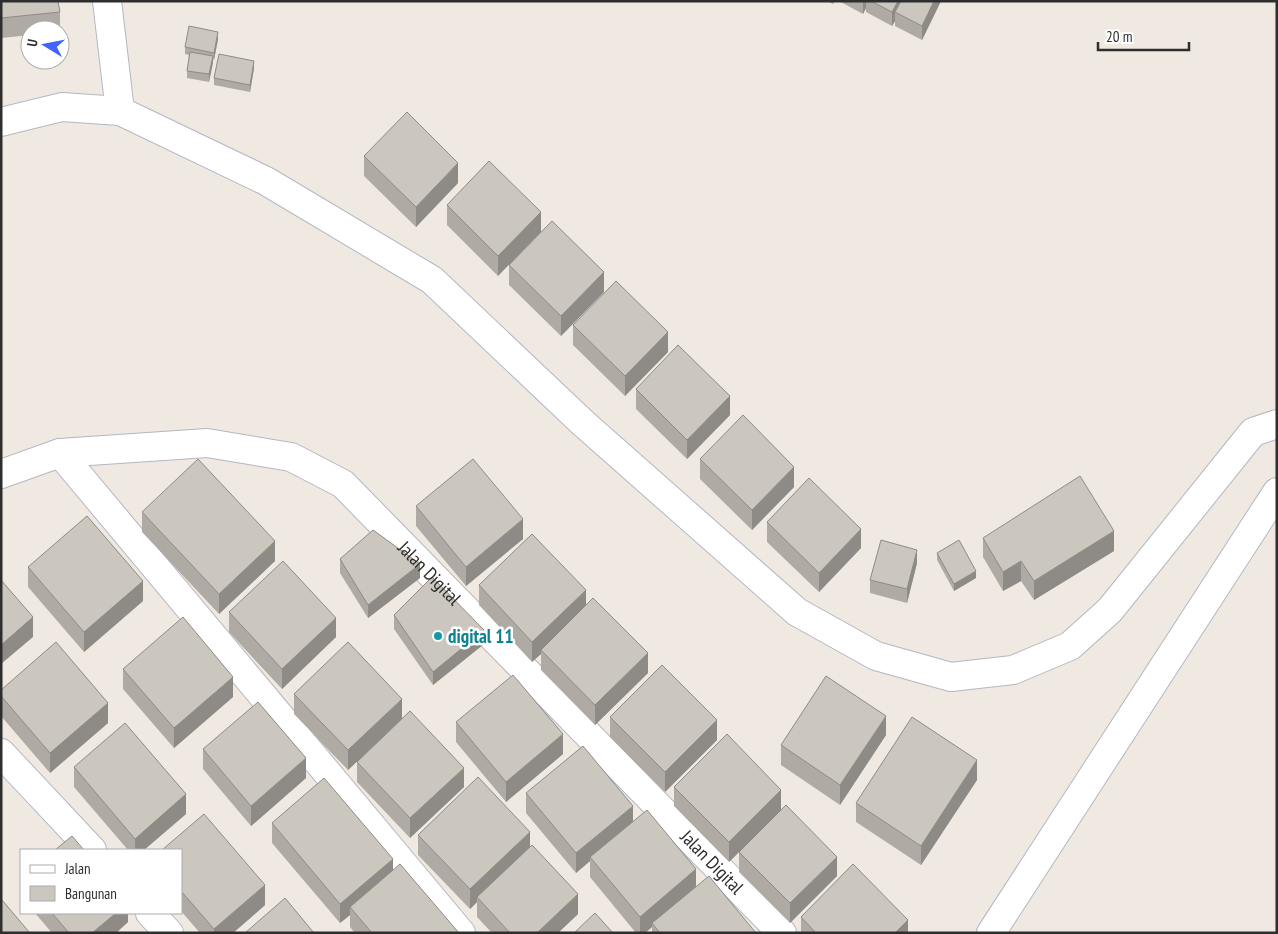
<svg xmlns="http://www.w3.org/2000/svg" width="1278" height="934" font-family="'PT Sans Narrow',sans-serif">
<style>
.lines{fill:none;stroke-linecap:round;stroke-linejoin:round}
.street-casing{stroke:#b4b7c1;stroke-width:30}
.street{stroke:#fff;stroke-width:28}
.wall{fill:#afaba4}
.shaded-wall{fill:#8e8b86}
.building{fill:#cbc7bf;stroke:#8e8b86}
.culture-dot{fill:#0f9aa8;stroke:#fff;stroke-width:2}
.labels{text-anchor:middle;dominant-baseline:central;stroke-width:5;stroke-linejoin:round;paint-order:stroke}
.street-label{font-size:19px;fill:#2e2e2e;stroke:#fff}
.culture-label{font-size:19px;font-weight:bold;fill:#0d838f;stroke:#fff;text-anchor:start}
</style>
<rect width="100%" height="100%" fill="#efe9e1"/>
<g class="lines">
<!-- street casing -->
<g class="street-casing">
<g id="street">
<path d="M107 1 120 111"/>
<path d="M1 122 62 107 120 111 266 181 432 280 583 423 797 612 876 656 951 677 1013 670 1070 646 1110 610 1253 432 1277 424"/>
<path d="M60 453 461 933"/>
<path id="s1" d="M1 474 60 453 207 443 291 457 343 484 782 933"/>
<path d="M1 753 92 850"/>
<path d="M150 913 169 933"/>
<path d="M991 933 1277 492"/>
</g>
</g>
<!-- street -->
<use href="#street" class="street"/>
</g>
<!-- wall -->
<path class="wall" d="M1 1 60 12V30H30V35L1 38Z
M827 1H835L833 4Z
M839 1H941L922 40 895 26V21L892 26 866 12V8L863 14Z
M218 39 214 60 213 59 209 82 187 78V71L189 55 185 54V47Z
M254 68 250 92 214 85V78Z
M364 156 458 183 416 227 364 176Z
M447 205 541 212 498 276 447 225Z
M509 265 604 292 561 336 509 285Z
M573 325 668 352 625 396 573 345Z
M636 389 730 415 687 459 636 409Z
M700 459 794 487 752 530 700 479Z
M416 506 523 539 466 586 416 526Z
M142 512 275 561 219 614 142 532Z
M767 522 861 548 819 592 767 542Z
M983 538 1114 551 1034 600 1021 581 1003 591 983 557Z
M937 553 976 578 954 591 937 560Z
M340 559 420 578 368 618 340 573Z
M917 563 907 603 870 593V580Z
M28 567 143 601 84 652 28 587Z
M479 585 586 605 648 673 595 725 541 670V654L532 662 479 605Z
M229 612 336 637 282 689 229 632Z
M394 615 484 644 433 685 394 629Z
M123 669 233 697 174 748 123 689Z
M1 690 108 723 50 773 1 716Z
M294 694 402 719 464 787 410 838 357 782V762L392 728 348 770 294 714Z
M610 717 717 740 665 792 610 737Z
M456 722 563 754 506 802 456 742Z
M886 735 840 805 781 765V745Z
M203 749 306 778 251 826 203 769Z
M74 767 186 814 144 850H128L74 787Z
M977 780 921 865 856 822V803Z
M674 787 781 810 837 876 790 923 739 872V852L729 862 674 806Z
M526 793 696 886 756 933H652V927L645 933H636L590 877V861L576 873 526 813Z
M272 823 393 870 459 933H355L350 927V915L340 923 272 843Z
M418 835 530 847 578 914 558 933H492L477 917V902L470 909 418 855Z
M181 850 265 905 233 933H200L181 911Z
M35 913H128V922L116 933H52Z
M801 917 908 933H801Z"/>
<!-- shaded-wall -->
<path class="shaded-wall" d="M863 1H866V8L863 14Z
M898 1H905L895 12V21L892 26V12Z
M934 1H941L922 40V26Z
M218 32V39L214 60V53Z
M213 56V63L209 82V74Z
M254 61V68L250 92V85Z
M458 163V183L416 227V207Z
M541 212V232L498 276V256Z
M604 272V292L561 336V316Z
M668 332V352L625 396V376Z
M730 396V415L687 459V440Z
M794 467V487L752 530V510Z
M523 519V539L466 586V567Z
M861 529V548L819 592V573Z
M1114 531V551L1034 600V581Z
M275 541V561L219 614V594Z
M917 550V563L907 603V589Z
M1021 561V581L1003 591V572Z
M420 564V578L368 618V605Z
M976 571V578L954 591V584Z
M143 581V601L84 652V632Z
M586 590V610L541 650V654L532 662V642Z
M33 617V637L1 664V645Z
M336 618V637L282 689V669Z
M484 630V644L433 685V672Z
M648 653V673L595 725V705Z
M233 677V697L174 748V728Z
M402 699V719L348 770V750Z
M108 703V723L50 773V753Z
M886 716V735L840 805V785Z
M717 720V740L665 792V772Z
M563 734V754L506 802V782Z
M306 758V778L251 826V806Z
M977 760V780L921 865V846Z
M464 768V787L410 838V818Z
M781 790V810L729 862V842Z
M186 794V814L144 850H135V839Z
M633 806V825L590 857V861L576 873V853Z
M530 832V852L477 897V902L470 909V889Z
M837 857V876L790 923V903Z
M393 859V878L350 907V915L340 923V904Z
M696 869V889L652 923V927L645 933H640V917Z
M265 885V905L233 933H214V929Z
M578 894V914L558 933H537Z
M116 913H128V922L116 933H92Z
M908 920V933H895Z"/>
<!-- building -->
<path class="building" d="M1 1H58L60 12 1 18Z
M871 1H898L892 12Z
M901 1H934L922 26 895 12Z
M189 26 218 32 214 53 185 47Z
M190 52 213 56 209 74 187 71Z
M219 54 254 61 250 85 214 78Z
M407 112 458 163 416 207 364 156Z
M489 161 541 212 498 256 447 205Z
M552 221 604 272 561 316 509 265Z
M616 281 668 332 625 376 573 325Z
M678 345 730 396 687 440 636 389Z
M743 415 794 467 752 510 700 459Z
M198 459 275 541 219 594 142 512Z
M473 459 523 519 466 567 416 506Z
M1080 476 1114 531 1034 581 1021 561 1003 572 983 538Z
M809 478 861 529 819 573 767 522Z
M87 516 143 581 84 632 28 567Z
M373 530 420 564 368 605 340 559Z
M532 534 586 590 532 642 479 585Z
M881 540 917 550 907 589 870 580Z
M959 540 976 571 954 584 937 553Z
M283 561 336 618 282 669 229 612Z
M432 577 484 630 433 672 394 615Z
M1 580 33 617 1 645Z
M593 598 648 653 595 705 541 650Z
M183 617 233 677 174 728 123 669Z
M56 642 108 703 50 753 1 696V690Z
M348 642 402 699 348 750 294 694Z
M662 665 717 720 665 772 610 717Z
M513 675 563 734 506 782 456 722Z
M826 676 886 716 840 785 781 745Z
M258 702 306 758 251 806 203 749Z
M410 711 464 768 410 818 357 762Z
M912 717 977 760 921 846 856 803Z
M125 723 186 794 135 839 74 767Z
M727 734 781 790 729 842 674 787Z
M583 746 633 806 576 853 526 793Z
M478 777 530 832 470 889 418 835Z
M324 778 393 859 340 904 272 823Z
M786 805 837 857 790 903 739 852Z
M647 810 696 869 640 917 590 857Z
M204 814 265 885 214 929 181 891V850H162Z
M72 836 84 850H55Z
M532 845 578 894 537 933H510L477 897Z
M400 864 459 933H372L350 907Z
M853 864 908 920 895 933H816L801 917Z
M709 876 756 933H660L652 923Z
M285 898 314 933H245Z
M2 900 30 933H1V901Z
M52 913H116L92 933H69Z
M595 913 613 933H574Z"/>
<!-- markers -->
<circle class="culture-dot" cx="438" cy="636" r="5"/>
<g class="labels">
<!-- street labels -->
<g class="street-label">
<text stroke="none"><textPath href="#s1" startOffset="478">Jalan Digital</textPath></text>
<text stroke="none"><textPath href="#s1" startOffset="882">Jalan Digital</textPath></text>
</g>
<!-- culture labels -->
<g class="culture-label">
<text x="448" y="636">digital 11</text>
</g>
</g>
<!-- border -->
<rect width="1278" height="934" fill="none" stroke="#2e2e2e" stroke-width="5"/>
<!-- legend -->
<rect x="20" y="849" width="162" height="65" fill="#ffffff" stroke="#ababab"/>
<rect x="30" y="865" width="25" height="8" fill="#ffffff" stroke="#ababab"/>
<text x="65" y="874" font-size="15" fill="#2e2e2e">Jalan</text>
<rect x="30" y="886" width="25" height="15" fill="#cbc7bf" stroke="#ababab"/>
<text x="65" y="899" font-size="15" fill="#2e2e2e">Bangunan</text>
<!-- north arrow -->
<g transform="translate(45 45) rotate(280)"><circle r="24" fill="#ffffff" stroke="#ababab"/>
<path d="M0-4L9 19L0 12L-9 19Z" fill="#4264fb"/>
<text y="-8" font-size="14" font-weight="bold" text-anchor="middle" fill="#2e2e2e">U</text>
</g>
<!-- scale -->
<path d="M1098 42v8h91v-8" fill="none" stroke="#2e2e2e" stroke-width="2.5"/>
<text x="1106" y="42" font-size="15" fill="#2e2e2e" stroke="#ffffff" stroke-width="4" paint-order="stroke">20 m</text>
</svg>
